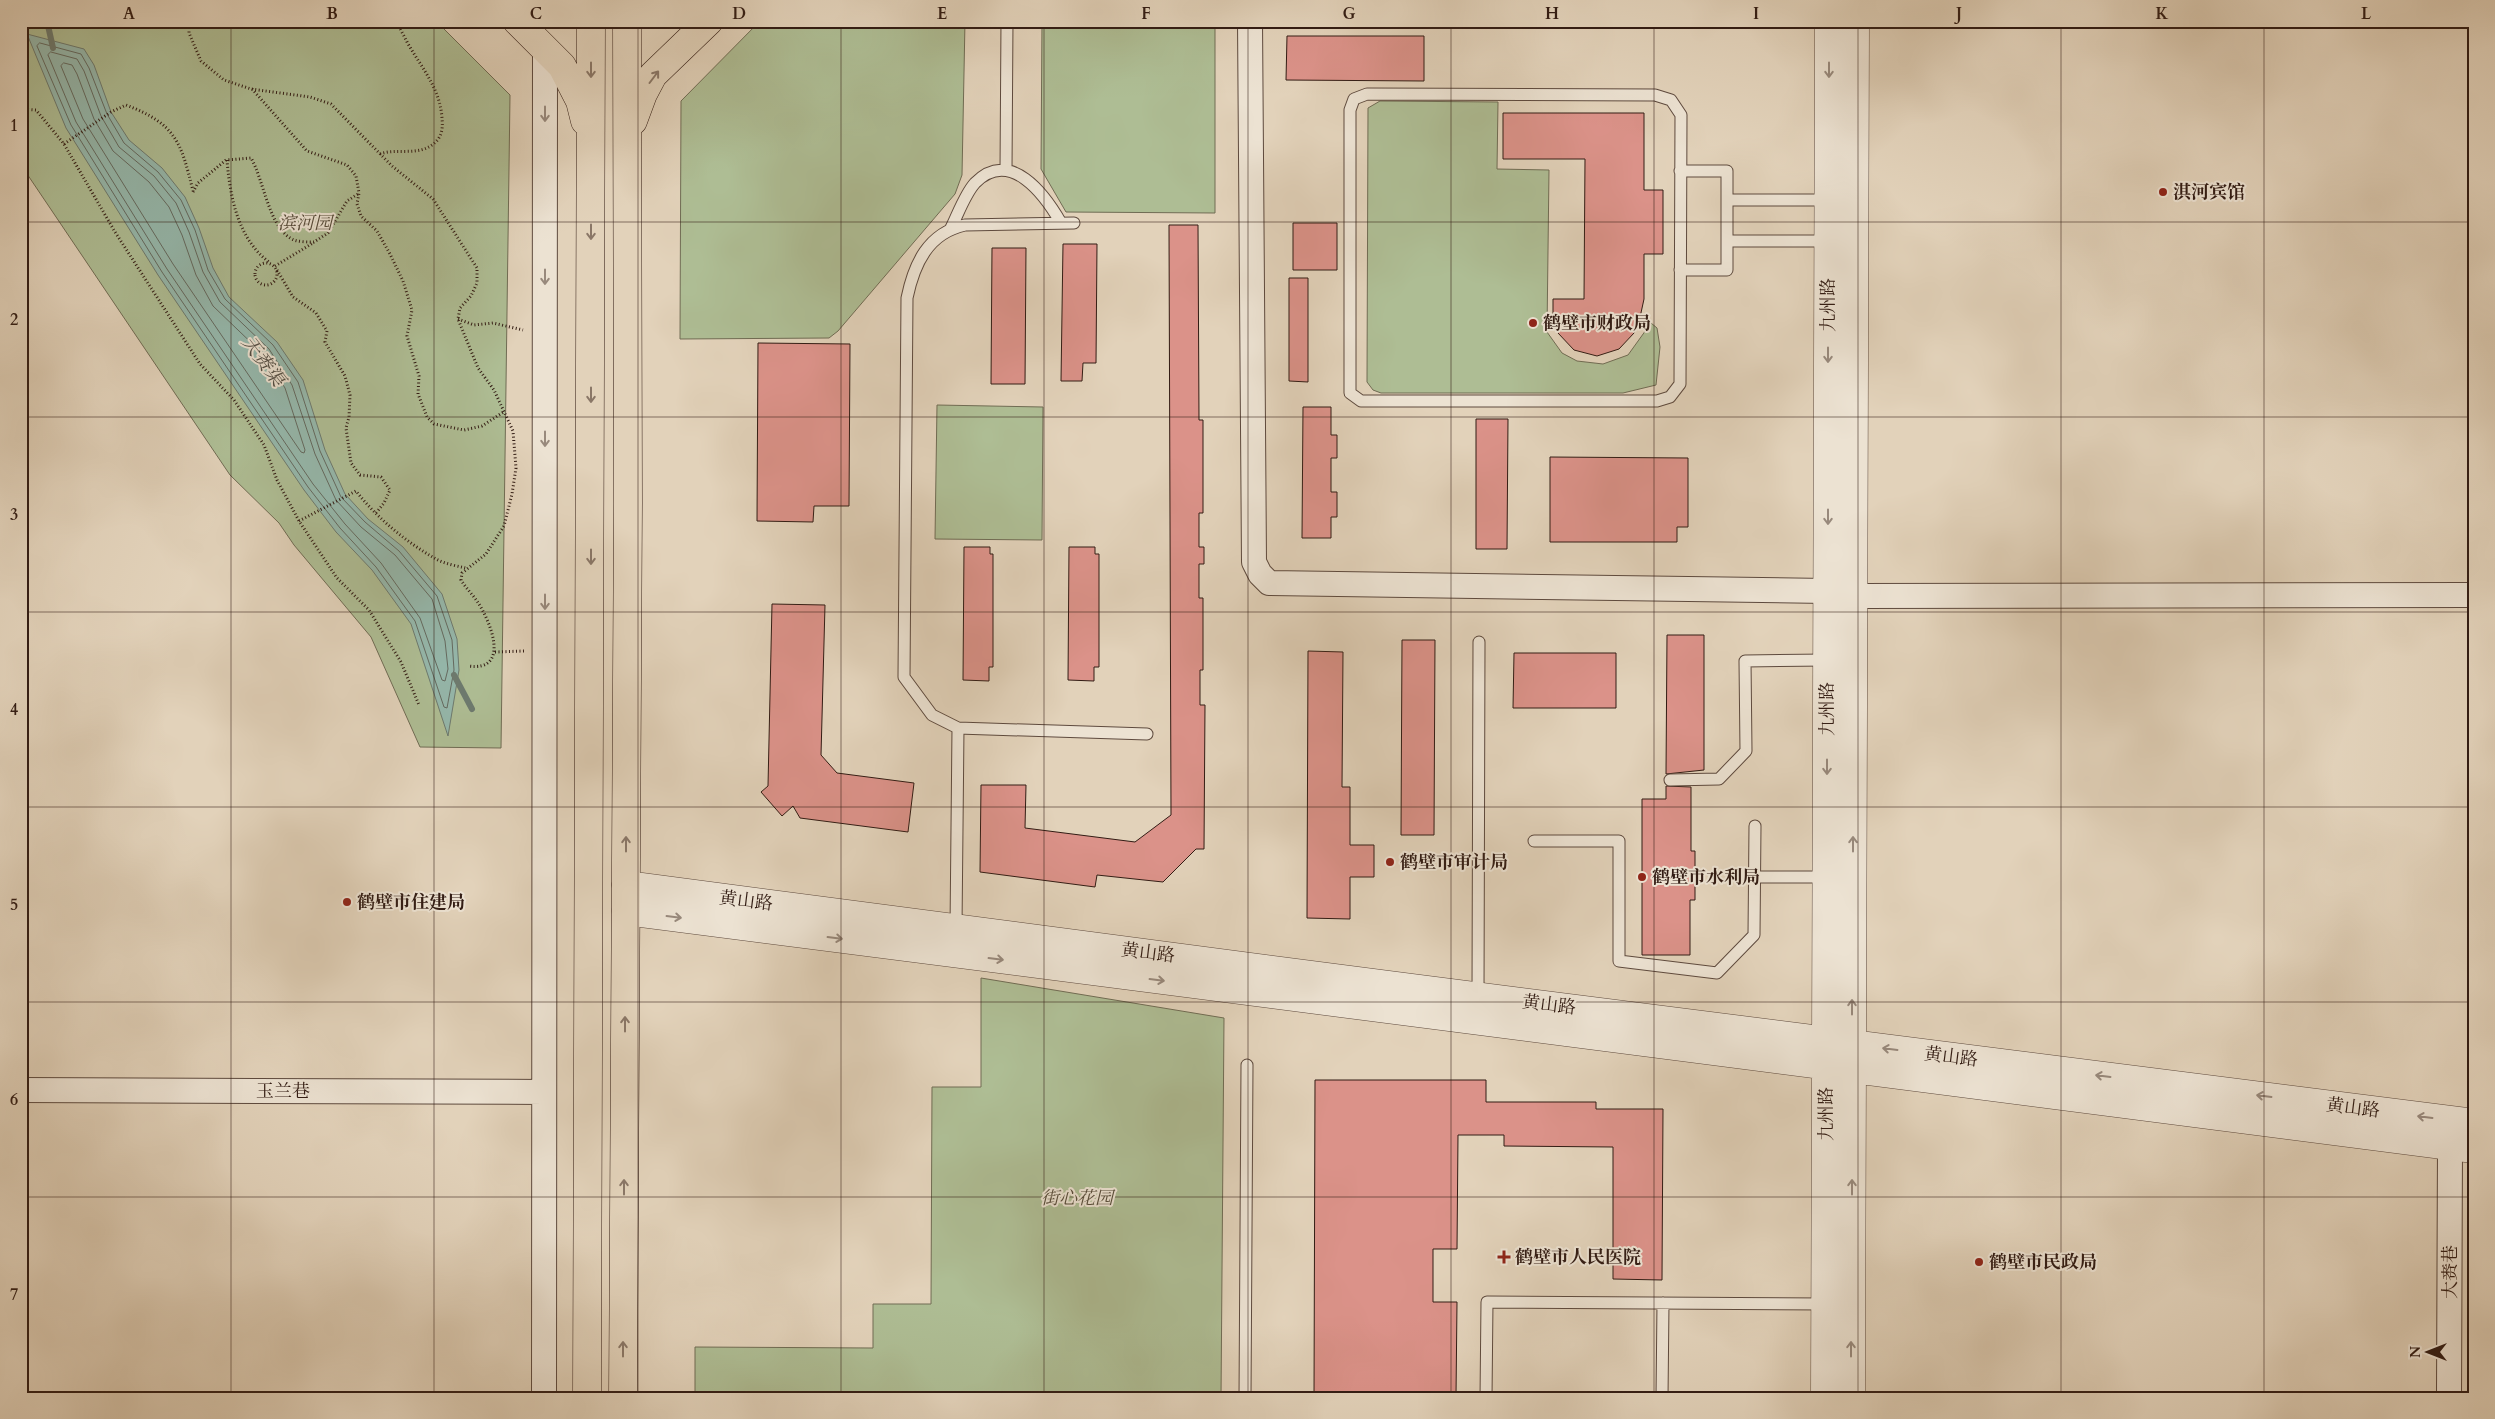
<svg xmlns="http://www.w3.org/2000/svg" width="2495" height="1419" font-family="Cardo,'Noto Serif SC',serif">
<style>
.green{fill:#aebd94;stroke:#706c54}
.water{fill:#95b8ac;stroke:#6d7a6f}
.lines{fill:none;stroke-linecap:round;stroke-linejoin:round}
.shore{stroke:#646a60;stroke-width:1}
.stream{stroke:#6d7a6f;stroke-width:6}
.building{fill:#db9289;stroke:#321c14}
.service-casing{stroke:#5e4a3e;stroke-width:13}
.minor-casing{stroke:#5e4a3e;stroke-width:26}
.tertiary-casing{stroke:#5e4a3e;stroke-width:29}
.primary-casing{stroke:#321c14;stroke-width:29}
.path{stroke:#321c14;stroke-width:3;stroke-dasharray:1 2.5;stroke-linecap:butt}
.service{stroke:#ece2d2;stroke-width:11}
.minor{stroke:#ece2d2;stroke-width:24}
.tertiary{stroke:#ece2d2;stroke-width:28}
.primary{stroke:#e2d2ba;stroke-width:28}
.oneway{stroke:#8a7767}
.oneway2{stroke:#98897c}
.grid{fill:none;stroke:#321c14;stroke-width:1;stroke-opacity:0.55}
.poi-dot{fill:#8f2418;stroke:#ece2d2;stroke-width:2}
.labels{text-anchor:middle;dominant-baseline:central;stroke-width:4;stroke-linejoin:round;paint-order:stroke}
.poi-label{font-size:18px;font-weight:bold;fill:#321c14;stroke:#ece2d2;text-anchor:start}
.park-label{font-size:18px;font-style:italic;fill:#574c3a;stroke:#ece2d2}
.street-label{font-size:18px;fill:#321c14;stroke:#ece2d2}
.water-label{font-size:19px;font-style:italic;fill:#504b42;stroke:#ece2d2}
.neatline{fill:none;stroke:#321c14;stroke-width:2}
.grid-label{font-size:16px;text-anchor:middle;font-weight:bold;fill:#321c14}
</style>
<rect width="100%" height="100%" fill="#e2d2ba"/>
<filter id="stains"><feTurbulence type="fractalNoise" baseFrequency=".004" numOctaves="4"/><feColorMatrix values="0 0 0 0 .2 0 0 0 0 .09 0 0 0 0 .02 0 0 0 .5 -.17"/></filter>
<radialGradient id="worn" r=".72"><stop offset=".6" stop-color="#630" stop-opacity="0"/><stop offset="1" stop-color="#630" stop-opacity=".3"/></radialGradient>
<!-- green -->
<path class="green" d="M21 21H436L510 95 501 748 420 747 371 637 294 545 279 523 230 475 21 165Z
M760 21H965L962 175 955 194 838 331 829 338 680 339 681 101Z
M1042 21H1215V213L1066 212 1041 169Z
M1380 101 1498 102 1497 169 1549 170 1547 332 1562 353 1577 361 1603 364 1628 355 1651 323 1657 328 1660 347 1656 385 1623 393H1381L1373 390 1367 382 1368 108Z
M937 405 1043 407 1042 540 935 539Z
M981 978 1224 1018 1221 1398H695V1347L873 1348V1304H931L932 1087H981Z"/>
<!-- water -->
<path class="water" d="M27 34 84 49 94 65 111 112 129 140 162 168 185 197 199 228 213 268 229 297 277 342 303 380 325 450 345 494 368 519 403 547 442 594 457 639 459 670 448 736 411 624 372 570 336 532 304 490 158 275 66 128Z"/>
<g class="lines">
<!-- shore -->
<path class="shore" d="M40 43 81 54 89 68 107 114 124 143 158 172 181 200 195 230 208 270 225 299 273 345 298 382 320 451 341 497 365 522 399 551 437 596 452 640 454 670 447 708 444 707 415 621 376 567 340 528 308 487 162 272 71 125 37 46Z
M51 52 77 59 84 71 101 116 119 147 154 176 176 203 189 232 203 272 220 302 269 349 292 385 315 454 336 500 361 527 395 555 432 599 445 641 448 669 445 681 442 680 420 618 381 563 345 524 313 484 167 269 76 122 48 55Z
M64 63 72 65 77 74 94 119 113 151 149 182 169 207 182 235 196 275 213 306 263 354 285 388 305 450 304 453 301 452 173 264 83 119 61 66Z"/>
<!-- stream -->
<path class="stream" d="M47 21 53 48
M454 675 472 709"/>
</g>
<!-- building -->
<path class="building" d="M1287 36H1424V81L1286 80Z
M1503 113H1644V190H1663V254H1644V299L1639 322 1634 333 1619 349 1597 356 1574 350 1558 333 1553 323V299H1584L1585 159H1503Z
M1293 223H1337V270H1293Z
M1169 225H1198L1199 420H1203V513H1199V547H1204V564H1199V598H1203V670H1200V705H1205L1204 849H1196L1163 882 1097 875 1095 887 980 872 981 785H1026L1025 828 1135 842 1171 815Z
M1063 244H1097L1096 363H1083L1082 381H1061Z
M992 248H1026L1025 384H991Z
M1289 278H1308V382L1289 381Z
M758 343 850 344 849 506H814L813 522 757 521Z
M1303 407H1331V435H1337V458H1331V492H1337V517H1331V538H1302Z
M1476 419H1508L1507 549H1476Z
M1550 457 1688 458V527H1677V542H1550Z
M964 547H990V554H993V667H989V681L963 680Z
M1069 547H1095V554H1099V667H1094V681L1068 680Z
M772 604 825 605 821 755 837 773 914 783 908 832 800 818 793 806 782 816 761 792 768 786Z
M1667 635H1704V770L1666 774Z
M1402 640H1435L1434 835H1401Z
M1308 651 1343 652 1342 787H1350V845H1374V877H1350V919L1307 918Z
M1514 653H1616V708H1513Z
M1666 786 1691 787V851H1695V900H1690V955H1642V799H1666Z
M1315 1080H1486V1102H1596V1109H1663L1662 1280 1613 1279V1147L1504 1146V1135H1458L1457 1249H1433V1302H1457L1456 1396 1314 1398Z"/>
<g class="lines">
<!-- service casing -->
<g class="service-casing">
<path id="service" d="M1367 94 1655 95 1671 100 1681 115 1680 384 1670 397 1657 401H1361L1350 393V110L1354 99Z
M1006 170 1007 21
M1680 171H1727V270H1680
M1727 200H1829
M1074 223 965 225C928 233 914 264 907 298L904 677 932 715 958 728 1147 734
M951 228C958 214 965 194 975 183 1010 147 1045 195 1061 223
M1727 241H1828
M1670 780 1719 779 1746 751 1745 661 1827 660
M1534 841H1619V961L1717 973 1754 935 1755 826
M1755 877H1827
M956 928 958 728
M1478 996 1479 642
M1245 1398 1247 1065
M1486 1398 1487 1302 1825 1304
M1662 1398 1663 1303"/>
</g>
<!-- minor casing -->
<g class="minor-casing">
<path id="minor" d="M1250 21 1254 562 1260 574 1269 583 1827 591
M1854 596 2474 595
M21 1090 544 1092
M544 1398 545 48
M2449 1398 2450 1146"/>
</g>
<!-- tertiary casing -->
<g class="tertiary-casing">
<path id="tertiary" d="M626 885 1411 988 2474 1123
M626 911 2474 1149
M1825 1398 1829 21
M1851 1398 1855 21"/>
</g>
<!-- primary casing -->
<g class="primary-casing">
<path id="primary" d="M517 21 562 66 580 101 585 121
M633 121 643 94 653 75 709 21
M587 1398 591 21
M623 1398 628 503 627 21"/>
</g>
<!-- path -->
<path class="path" d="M189 21V33L201 61 224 80 251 89 310 97 331 104 392 166 433 199 477 268V283L471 296 460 308 458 319 478 368 494 390 513 431 516 468 512 494 504 526 486 554 462 573 461 580C466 588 472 594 477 601 491 622 511 672 468 666
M252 89 307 151 347 165 356 176 359 193 357 204 361 216 377 231 390 254 403 281 412 310 407 336 419 376 418 394 427 417 434 424 464 430 482 426 505 411
M21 109 36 110 64 144 115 232 200 364 234 400 264 445 277 480 299 521 337 578 369 610 401 662 419 705
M64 144 111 112 126 105C176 124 181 142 193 191
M380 154C396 148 416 156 432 145 442 138 443 129 442 118 440 88 421 67 407 42 404 35 399 29 398 21
M227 160C230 197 238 239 269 262
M193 192 198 183 226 160 251 158C264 180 269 230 294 240 300 242 308 242 314 242L328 233 347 201 358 194
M255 274a11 11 0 1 1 22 0a11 11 0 1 1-22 0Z
M275 266 313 243
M277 270 293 297 316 313 327 331 325 342 345 376 350 395 349 417 346 428 351 463 360 475 381 477 390 490 384 503 376 513
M458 319 474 325 493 323 523 330
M299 521 356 491C377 518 406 542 436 559 445 564 457 566 466 568
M495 652 524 651"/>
<!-- service -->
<use href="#service" class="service"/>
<!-- minor -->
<use href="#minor" class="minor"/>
<!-- tertiary -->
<use href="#tertiary" class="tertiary"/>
<!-- primary -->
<use href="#primary" class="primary"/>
</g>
<!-- one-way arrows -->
<defs><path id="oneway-shaft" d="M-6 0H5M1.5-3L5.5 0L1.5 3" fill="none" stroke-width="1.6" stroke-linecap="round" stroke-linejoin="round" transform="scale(1.25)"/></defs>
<g class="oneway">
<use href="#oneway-shaft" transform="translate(591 70) rotate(90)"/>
<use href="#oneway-shaft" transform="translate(654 77) rotate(-53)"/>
<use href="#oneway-shaft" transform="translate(591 232) rotate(90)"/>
<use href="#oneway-shaft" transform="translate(591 395) rotate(90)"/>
<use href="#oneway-shaft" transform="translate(591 557) rotate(90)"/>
<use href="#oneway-shaft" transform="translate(626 844) rotate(-90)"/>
<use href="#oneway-shaft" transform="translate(625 1024) rotate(-90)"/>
<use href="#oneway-shaft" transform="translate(624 1187) rotate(-90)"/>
<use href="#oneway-shaft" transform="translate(623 1349) rotate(-90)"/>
</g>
<g class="oneway2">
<use href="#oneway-shaft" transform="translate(1829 70) rotate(90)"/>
<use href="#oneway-shaft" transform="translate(545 114) rotate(90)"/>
<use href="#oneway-shaft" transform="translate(545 277) rotate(90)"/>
<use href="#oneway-shaft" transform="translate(1828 355) rotate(90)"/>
<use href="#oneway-shaft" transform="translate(545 439) rotate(90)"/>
<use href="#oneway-shaft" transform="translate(1828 517) rotate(90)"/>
<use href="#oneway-shaft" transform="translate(545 602) rotate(90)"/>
<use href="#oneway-shaft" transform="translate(1827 767) rotate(90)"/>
<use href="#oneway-shaft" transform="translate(1853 844) rotate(-90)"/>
<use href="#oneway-shaft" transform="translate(674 917) rotate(7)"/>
<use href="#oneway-shaft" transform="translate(835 938) rotate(7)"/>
<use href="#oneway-shaft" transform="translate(996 959) rotate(7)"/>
<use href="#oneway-shaft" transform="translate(1157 980) rotate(7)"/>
<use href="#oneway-shaft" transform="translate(1852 1007) rotate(-90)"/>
<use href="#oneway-shaft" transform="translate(1890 1049) rotate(-173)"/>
<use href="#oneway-shaft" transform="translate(2103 1076) rotate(-173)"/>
<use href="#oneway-shaft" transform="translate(2264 1096) rotate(-173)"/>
<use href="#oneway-shaft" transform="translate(2425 1117) rotate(-173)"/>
<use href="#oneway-shaft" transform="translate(1852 1187) rotate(-90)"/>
<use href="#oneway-shaft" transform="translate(1851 1349) rotate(-90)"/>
</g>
<!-- grid -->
<path class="grid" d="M231 21V1398M434 21V1398M638 21V1398M841 21V1398M1044 21V1398M1248 21V1398M1451 21V1398M1654 21V1398M1858 21V1398M2061 21V1398M2264 21V1398M21 222H2474M21 417H2474M21 612H2474M21 807H2474M21 1002H2474M21 1197H2474"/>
<!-- markers -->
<g class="poi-dot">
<circle cx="2163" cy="192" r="5"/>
<circle cx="1533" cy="323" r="5"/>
<circle cx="1390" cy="862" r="5"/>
<circle cx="1642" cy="877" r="5"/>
<circle cx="347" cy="902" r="5"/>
<path d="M1501.5 1249.5h5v5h5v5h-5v5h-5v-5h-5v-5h5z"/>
<circle cx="1979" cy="1262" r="5"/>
</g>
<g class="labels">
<!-- poi labels -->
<g class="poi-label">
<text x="2173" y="192">淇河宾馆</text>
<text x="1543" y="323">鹤壁市财政局</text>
<text x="1400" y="862">鹤壁市审计局</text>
<text x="1652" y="877">鹤壁市水利局</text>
<text x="357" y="902">鹤壁市住建局</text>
<text x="1515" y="1257">鹤壁市人民医院</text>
<text x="1989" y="1262">鹤壁市民政局</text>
</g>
<!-- park labels -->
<g class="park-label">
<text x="305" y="223">滨河园</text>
<text x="1077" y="1198">街心花园</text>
</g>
<!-- street labels -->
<g class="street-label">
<text transform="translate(1828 305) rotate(-90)">九州路</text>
<text transform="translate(1827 709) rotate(-90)">九州路</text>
<text transform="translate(746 901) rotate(7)">黄山路</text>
<text transform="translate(1148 953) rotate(7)">黄山路</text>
<text transform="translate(1549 1005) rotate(7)">黄山路</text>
<text transform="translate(1951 1057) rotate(7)">黄山路</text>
<text x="283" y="1091">玉兰巷</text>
<text transform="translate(2353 1108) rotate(7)">黄山路</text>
<text transform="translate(1826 1114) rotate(-90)">九州路</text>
<text transform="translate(2450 1272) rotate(-90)">大赉巷</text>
</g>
<!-- water labels -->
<g class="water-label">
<text transform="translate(263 361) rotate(53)">天赉渠</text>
</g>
</g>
<!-- margin -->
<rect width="2495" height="1419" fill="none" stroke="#e2d2ba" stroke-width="55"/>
<!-- north arrow -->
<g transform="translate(2428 1352) rotate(270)" stroke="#ece2d2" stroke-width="4" paint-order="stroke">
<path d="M0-4L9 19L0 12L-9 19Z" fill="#321c14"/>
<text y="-8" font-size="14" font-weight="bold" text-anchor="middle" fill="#321c14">N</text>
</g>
<rect x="28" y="28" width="2440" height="1364" class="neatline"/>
<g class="grid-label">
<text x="129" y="19">A</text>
<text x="332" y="19">B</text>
<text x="536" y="19">C</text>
<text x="739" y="19">D</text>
<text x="942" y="19">E</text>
<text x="1146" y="19">F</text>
<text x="1349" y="19">G</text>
<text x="1552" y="19">H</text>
<text x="1756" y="19">I</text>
<text x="1959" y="19">J</text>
<text x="2162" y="19">K</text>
<text x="2366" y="19">L</text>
<text x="14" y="131">1</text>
<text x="14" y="325">2</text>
<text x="14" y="520">3</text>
<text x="14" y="715">4</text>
<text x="14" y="910">5</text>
<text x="14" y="1105">6</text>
<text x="14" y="1300">7</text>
</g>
<rect width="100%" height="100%" filter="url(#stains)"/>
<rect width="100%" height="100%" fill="url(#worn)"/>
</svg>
